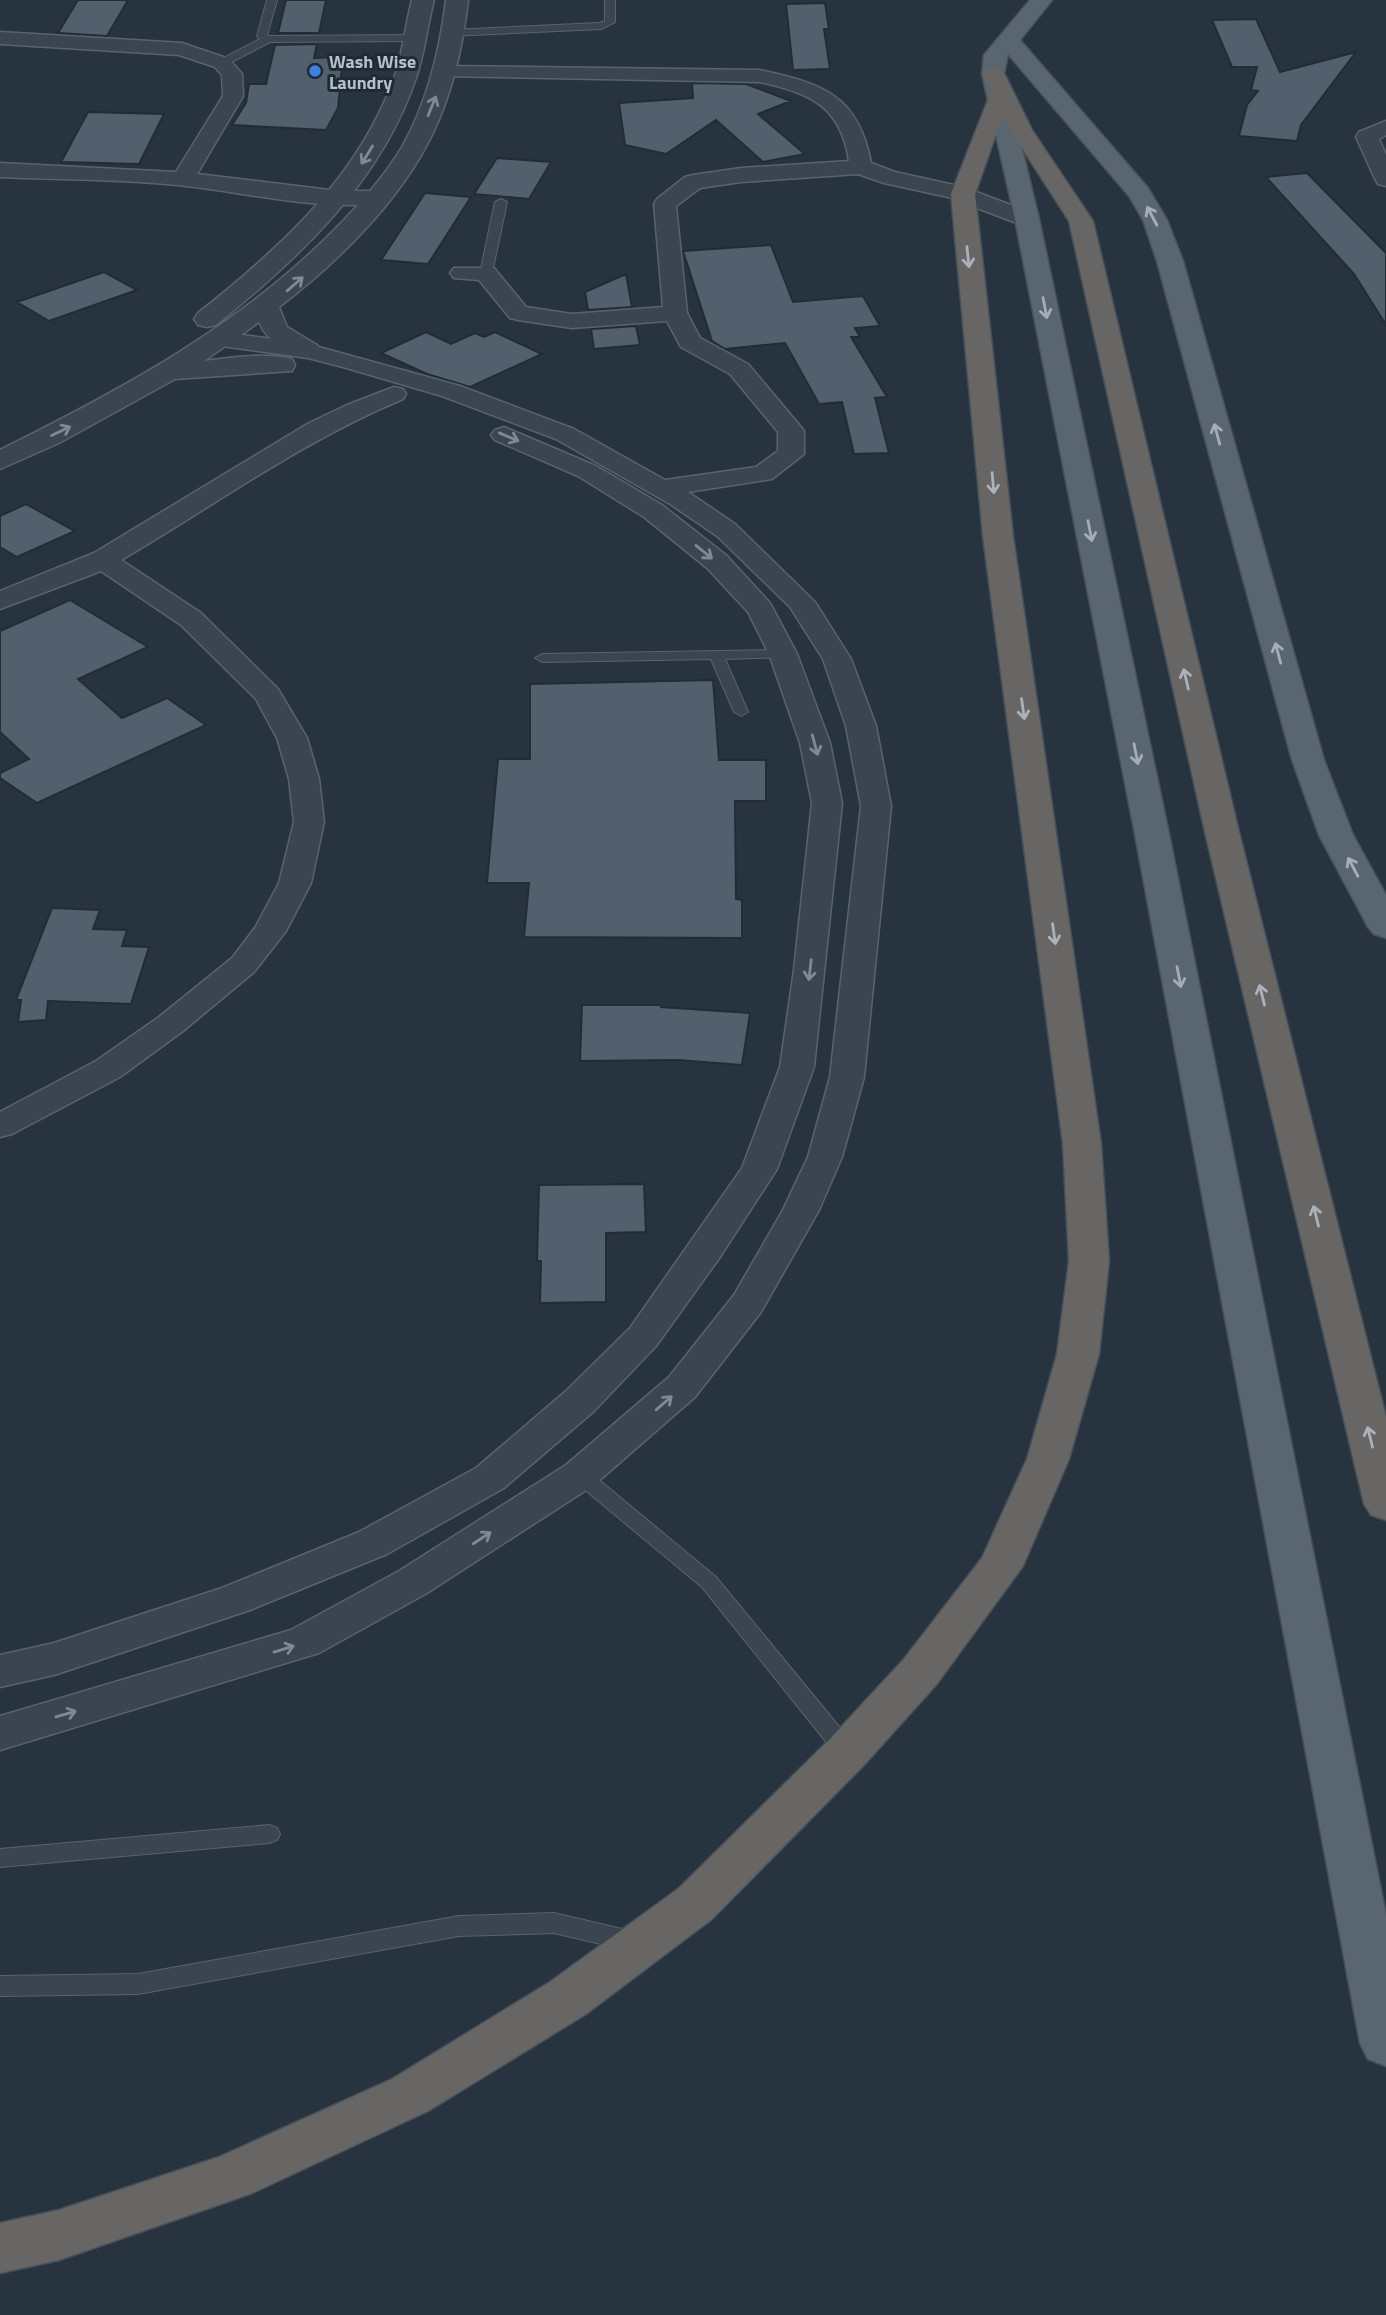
<svg xmlns="http://www.w3.org/2000/svg" width="1386" height="2315" font-family="'Titillium Web',sans-serif">
<style>
.building{fill:#525f6d;stroke:#222c36;stroke-width:2}
.lines{fill:none;stroke-linecap:round;stroke-linejoin:round}
.service-casing{stroke:#59636d;stroke-width:2}
.minor-casing{stroke:#59636d;stroke-width:3}
.tertiary-casing{stroke:#59636d;stroke-width:3}
.primary-casing{stroke:#47515b;stroke-width:3}
.trunk-casing{stroke:#46505a;stroke-width:3}
.service{fill:#3b454f;fill-rule:evenodd}
.minor{fill:#3b454f;fill-rule:evenodd}
.tertiary{fill:#3b454f;fill-rule:evenodd}
.primary{fill:#59656f;fill-rule:evenodd}
.trunk{fill:#676664;fill-rule:evenodd}
.oneway{stroke:#7f8993}
.oneway2{stroke:#a4aeb8}
.oneway3{stroke:#abb2bb}
.shop-dot{fill:#3f7fe0;stroke:#1f2a34;stroke-width:2.5}
.labels{text-anchor:middle;dominant-baseline:central;stroke-width:6;stroke-linejoin:round;paint-order:stroke}
.far-poi-label{font-size:18px;font-weight:bold;fill:#b7c0ca;stroke:#1f2a34;text-anchor:start}
</style>
<rect width="100%" height="100%" fill="#27343f"/>
<!-- building -->
<path class="building" d="M78 0H128L107 36 58 33Z
M286 0H326L319 33H278Z
M825 3 829 29H824L830 69 793 70 786 4Z
M1256 19 1280 72 1356 52 1301 125 1297 141 1239 136 1247 105 1258 91 1251 90 1257 67H1232L1212 20Z
M317 44 314 58 343 57 338 108 326 130 232 125 246 103 249 84H266L275 45Z
M692 83 746 84 791 101 758 114 805 154 763 162 716 120 666 154 625 145 619 103 693 98Z
M88 112 164 114 139 164 61 162Z
M497 158 551 162 529 199 474 194Z
M1307 173 1386 253V325L1354 274 1266 177Z
M425 193 471 197 428 264 381 260Z
M771 245 793 302 863 296 880 326 855 328 860 337H851L887 397 875 398 889 453 854 454 842 402 819 404 785 343 725 349 712 341 683 251Z
M104 272 137 290 49 321 17 302Z
M626 274 632 307 588 310 585 292Z
M636 326 640 345 594 349 591 329Z
M426 332 451 344 475 333 484 337 495 332 542 354 470 387 427 374 381 353Z
M26 504 75 531 17 557 0 547V516Z
M70 600 148 647 78 679 122 718 167 698 206 725 37 803 0 778V773L29 759 0 732V631Z
M713 680 719 760H766V801H735L736 899 742 900V938L524 937 529 883H487L498 759H530V684Z
M52 908 100 910 93 929 127 930 122 946 149 947 131 1004 48 1001 46 1020 18 1022 21 1000H16Z
M582 1005H661V1007L750 1013 742 1065 678 1060 580 1061Z
M644 1184 646 1232 606 1233V1302L540 1303 541 1261H537L539 1185Z"/>
<g class="lines">
<!-- service casing -->
<g class="service-casing">
<path id="service" d="M267 0H277L267 35 270 36 414 35 419 38 414 41 270 42 226 65H218V61L260 39 257 36Z
M605 0H615V22L601 29 450 36 445 33 450 30 599 23 605 21Z
M501 199 507 202 492 273 486 276 480 273 495 202Z
M783 650 788 651V657L725 659 748 712 741 716 734 712 711 659 542 662 535 658 542 654Z
M580 1468 587 1470 716 1577 855 1746 858 1752 855 1758 847 1761 839 1758 702 1587 573 1480 570 1475 573 1470Z
M269 1825 277 1828 280 1834 277 1840 269 1843 0 1867V1849Z
M554 1913 635 1932 643 1935 646 1942 643 1949 635 1952 554 1933 459 1936 138 1994 0 1996V1976L138 1974 459 1916Z"/>
</g>
<!-- minor casing -->
<g class="minor-casing">
<path id="minor" d="M0 32 182 43 229 59 242 74 243 96 197 174 338 191H387L390 196 387 201C335 214 242 192 186 186 125 179 62 180 0 177V163L176 172 223 96 222 75 215 67 179 55 0 44Z
M445 66 760 70C822 83 859 96 871 163L895 172 963 187 1035 214 1038 219 1035 224H1019L948 197 884 183 858 174 741 182 700 188 676 206 687 313 700 338 748 364 800 426 804 431V454L772 479 688 492 735 524 815 602 851 659 876 726 891 806 864 1077 842 1157 819 1210 761 1312 695 1397 594 1485 427 1593 319 1653 0 1750V1716L291 1630 399 1571 566 1465 669 1377 734 1295 783 1210 808 1157 830 1077 861 806 846 726 823 659 790 607 717 536 670 504 556 439 442 396 343 367 308 358 222 346 213 344 210 339 213 334 222 332 308 344 460 386 574 429 665 480 756 467 778 451V432L730 374 681 347 667 321 572 328 518 320 510 318 479 280 454 278 450 273 454 268H494L526 307 572 314 663 307 654 204 657 199 685 177 693 175 741 168 849 161C841 106 810 93 760 82L438 76 435 72 438 68Z
M1386 121V135L1379 139 1386 155V186L1378 184 1375 179 1356 137 1359 132Z
M394 387 403 389 406 394 403 399C302 441 215 505 121 560L201 613 278 689 307 738 319 779 324 822 311 883 286 931 254 972 183 1031 120 1077 12 1134 0 1137V1112L96 1061 159 1017 232 958 255 928 279 883 294 822 289 779 277 738 256 699 181 625 101 571 0 609V591L94 553 309 423 347 405Z
M504 427 596 466 662 505 727 556 770 603 797 654 830 743 842 803 814 1067 777 1169 720 1257 656 1346 594 1411 504 1488 387 1554 250 1610 54 1675 0 1687V1655L54 1643 222 1588 359 1532 476 1468 566 1391 630 1328 742 1168 780 1067 794 970 812 803 800 743 769 654 748 612 707 568 644 517 578 476 495 440 491 435 495 430Z"/>
</g>
<!-- tertiary casing -->
<g class="tertiary-casing">
<path id="tertiary" d="M412 0H434C427 26 425 53 416 78 381 182 299 258 216 325L207 327 198 325 194 319 198 313C279 249 358 178 394 78 403 53 405 26 412 0Z
M446 0H468C463 45 452 94 432 135 399 202 338 262 279 307L287 327 317 345 321 351 317 357C296 362 267 342 259 322L204 361C232 358 264 352 292 359L295 365 292 371 175 379 59 443 0 469V450C121 390 240 326 335 229 360 204 384 177 402 147 427 103 440 49 446 0Z"/>
</g>
<!-- primary casing -->
<g class="primary-casing">
<path id="primary" d="M1030 0H1052L1020 40 1148 188 1167 220 1183 261 1324 760 1353 835 1386 895V938L1374 934 1368 927 1319 835 1292 760 1157 261 1143 220 1129 196 1008 54 1004 74 1039 219 1168 829 1386 1915V2066L1368 2059 1360 2043 1134 829 1015 219 982 74 984 55Z"/>
</g>
<!-- trunk casing -->
<g class="trunk-casing">
<path id="trunk" d="M994 68 1002 70 1005 75 1032 130 1093 221 1239 832 1386 1417V1520L1371 1515 1364 1504 1205 832 1069 221 1002 117 975 194 1013 536 1101 1144 1109 1261 1099 1354 1069 1459 1023 1566 936 1685 864 1765 712 1919 586 2014 428 2111 250 2194 59 2260 0 2273V2223L59 2210 219 2157 392 2079 550 1982 678 1889 830 1739 904 1659 982 1558 1027 1459 1057 1354 1069 1261 1063 1144 983 536 951 194 991 92 983 75 986 70Z"/>
</g>
<!-- service -->
<use href="#service" class="service"/>
<!-- minor -->
<use href="#minor" class="minor"/>
<!-- tertiary -->
<use href="#tertiary" class="tertiary"/>
<!-- primary -->
<use href="#primary" class="primary"/>
<!-- trunk -->
<use href="#trunk" class="trunk"/>
</g>
<!-- one-way arrows -->
<defs><path id="oneway-shaft" d="M-6 0H5M1.5-3L5.5 0L1.5 3" fill="none" stroke-width="1.6" stroke-linecap="round" stroke-linejoin="round" transform="scale(1.75)"/></defs>
<g class="oneway">
<use href="#oneway-shaft" transform="translate(432 106) rotate(-68)"/>
<use href="#oneway-shaft" transform="translate(367 155) rotate(122)"/>
<use href="#oneway-shaft" transform="translate(295 284) rotate(-41)"/>
<use href="#oneway-shaft" transform="translate(61 431) rotate(-26)"/>
<use href="#oneway-shaft" transform="translate(509 437) rotate(23)"/>
<use href="#oneway-shaft" transform="translate(704 552) rotate(39)"/>
<use href="#oneway-shaft" transform="translate(815 745) rotate(75)"/>
<use href="#oneway-shaft" transform="translate(810 970) rotate(97)"/>
<use href="#oneway-shaft" transform="translate(664 1403) rotate(-41)"/>
<use href="#oneway-shaft" transform="translate(482 1538) rotate(-33)"/>
<use href="#oneway-shaft" transform="translate(284 1649) rotate(-17)"/>
<use href="#oneway-shaft" transform="translate(66 1714) rotate(-16)"/>
</g>
<g class="oneway2">
<use href="#oneway-shaft" transform="translate(1152 216) rotate(-118)"/>
<use href="#oneway-shaft" transform="translate(1045 308) rotate(79)"/>
<use href="#oneway-shaft" transform="translate(1217 434) rotate(-105)"/>
<use href="#oneway-shaft" transform="translate(1090 531) rotate(79)"/>
<use href="#oneway-shaft" transform="translate(1278 653) rotate(-105)"/>
<use href="#oneway-shaft" transform="translate(1136 754) rotate(79)"/>
<use href="#oneway-shaft" transform="translate(1353 867) rotate(-118)"/>
<use href="#oneway-shaft" transform="translate(1179 977) rotate(79)"/>
</g>
<g class="oneway3">
<use href="#oneway-shaft" transform="translate(968 257) rotate(84)"/>
<use href="#oneway-shaft" transform="translate(993 483) rotate(85)"/>
<use href="#oneway-shaft" transform="translate(1186 679) rotate(-103)"/>
<use href="#oneway-shaft" transform="translate(1023 709) rotate(82)"/>
<use href="#oneway-shaft" transform="translate(1054 934) rotate(82)"/>
<use href="#oneway-shaft" transform="translate(1262 995) rotate(-104)"/>
<use href="#oneway-shaft" transform="translate(1316 1216) rotate(-104)"/>
<use href="#oneway-shaft" transform="translate(1370 1437) rotate(-104)"/>
</g>
<!-- markers -->
<circle class="shop-dot" cx="315" cy="71" r="7"/>
<g class="labels">
<!-- far-poi labels -->
<g class="far-poi-label">
<text x="329" y="61">Wash Wise<tspan x="329" dy="21">Laundry</tspan></text>
</g>
</g>
</svg>
